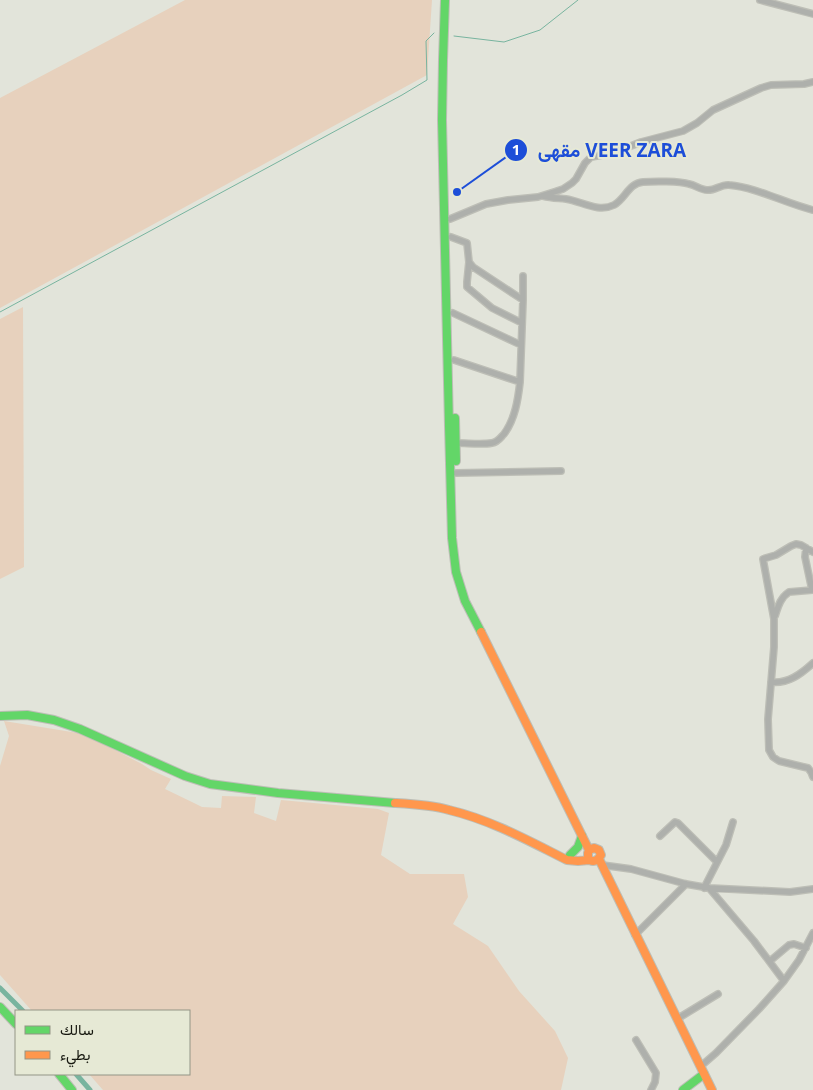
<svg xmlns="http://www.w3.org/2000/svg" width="813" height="1090" font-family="'Open Sans',Vazirmatn,sans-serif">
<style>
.green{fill:#e7d1bd}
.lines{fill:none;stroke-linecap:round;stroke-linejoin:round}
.stream{stroke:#78b49f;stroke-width:1}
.canal{stroke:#78b49f;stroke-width:5}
.street-casing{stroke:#bdbeb6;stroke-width:8}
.fast-casing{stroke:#bdbeb6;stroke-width:10}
.slow-casing{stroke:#bdbeb6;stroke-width:10}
.street{stroke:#aeb0ac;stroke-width:5.5}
.fast{stroke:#63d668;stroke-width:8}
.slow{stroke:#ff974d;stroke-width:8}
.leader{fill:none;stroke:#1d4ed8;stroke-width:2}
.callout-dot{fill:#1d4ed8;stroke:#e6e9d5;stroke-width:2}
.mark-label{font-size:15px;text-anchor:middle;font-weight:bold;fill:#fff}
.callout-label{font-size:19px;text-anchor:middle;font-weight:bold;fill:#1d4ed8;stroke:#e6e9d5;stroke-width:4;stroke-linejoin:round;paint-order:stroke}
</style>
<rect width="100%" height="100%" fill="#e2e4da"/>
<!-- green -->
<path class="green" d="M185 0H432L427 75 0 308V98Z
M23 307 24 567 0 579V319Z
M4 721 84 734 142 764 151 770 171 779 165 789 194 803 202 807 221 808 222 796 256 797 254 813 276 821 281 800 378 809 389 813 381 855 410 874H464L468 897 453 924 488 946 519 991 555 1031 568 1058 561 1090H103L89 1074H189V1011H32L0 975V766L9 736Z"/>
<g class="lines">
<!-- stream -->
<path class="stream" d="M454 36 504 42 540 30 578 0
M0 312 402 95 427 80 426 41 434 33"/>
<!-- canal -->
<path class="canal" d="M0 988 23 1011
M76 1074 90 1090"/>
<!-- street casing -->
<g class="street-casing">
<path id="street" d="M760 0 813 14
M543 196C551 198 557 198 566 199 581 201 598 213 614 205 625 199 629 183 643 182 654 181 680 181 689 184 695 185 701 190 707 190 715 191 721 184 729 185 759 188 784 203 813 210
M450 219 486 204 508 200 538 197 554 192 563 189 572 183 576 179 585 163 591 157 613 153 641 142 683 131 697 123 713 110 761 88 771 85 804 84 813 82
M451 237 467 243 469 262 473 267 523 300 520 382 454 360
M469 262 467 282V287L492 308 522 323
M523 300V276
M453 313 521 345
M456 443C468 443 481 445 492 443 498 442 500 438 504 434 515 419 518 400 520 382
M456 473 561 471
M806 548 805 557 812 590
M813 552 801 545 796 544 791 546 776 555 763 559 774 619V647L768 719 769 750 773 757 779 761 808 768 811 772 813 777
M775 616C778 607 780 598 789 592L813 590
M771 682C788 684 801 674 813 663
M660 836 675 822 678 823 717 862
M602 865 631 869 686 884 709 888 790 892 813 889
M704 888 726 845 733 822
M709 888 754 941 784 981
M635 935 686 884
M770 961 789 945 794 944 806 948
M677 1019 718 994
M636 1040 656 1073 655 1082 651 1090
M701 1066 716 1053 759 1009 784 981 799 960 813 933"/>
</g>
<!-- fast casing -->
<g class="fast-casing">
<path id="fast" d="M445 0 443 60 442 120 449 426 452 538 456 572 465 601 481 632
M455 418 456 461
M0 716 27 715 54 720 80 729 185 776 210 784 278 793 395 803
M570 855 578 847 582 836
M0 1007 16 1024
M59 1074 72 1090
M683 1090 704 1074"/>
</g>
<!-- slow casing -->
<g class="slow-casing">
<path id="slow" d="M481 632 589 850 588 853V858C593 864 598 860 601 855L599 850 594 848 589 850
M395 803C413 804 432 805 449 810 491 820 529 841 567 860L578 861 589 860
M599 859 712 1090"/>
</g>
<!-- street -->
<use href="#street" class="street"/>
<!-- fast -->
<use href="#fast" class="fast"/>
<!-- slow -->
<use href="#slow" class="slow"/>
</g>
<!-- callouts -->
<path class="leader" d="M457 192L516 150"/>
<g class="callout-dot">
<circle cx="457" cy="192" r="5"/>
<circle cx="516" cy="150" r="12"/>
</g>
<g class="mark-label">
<text x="516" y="155">1</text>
</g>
<g class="callout-label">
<text x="612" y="157">مقهى VEER ZARA</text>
</g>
<!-- legend -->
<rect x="15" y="1010" width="175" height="65" fill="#e6e9d5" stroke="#939586"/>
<rect x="25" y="1026" width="25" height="8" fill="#63d668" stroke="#939586"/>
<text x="60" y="1035" font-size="15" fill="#171810">سالك</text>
<rect x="25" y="1051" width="25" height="8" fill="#ff974d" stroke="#939586"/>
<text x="60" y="1060" font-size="15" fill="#171810">بطيء</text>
</svg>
